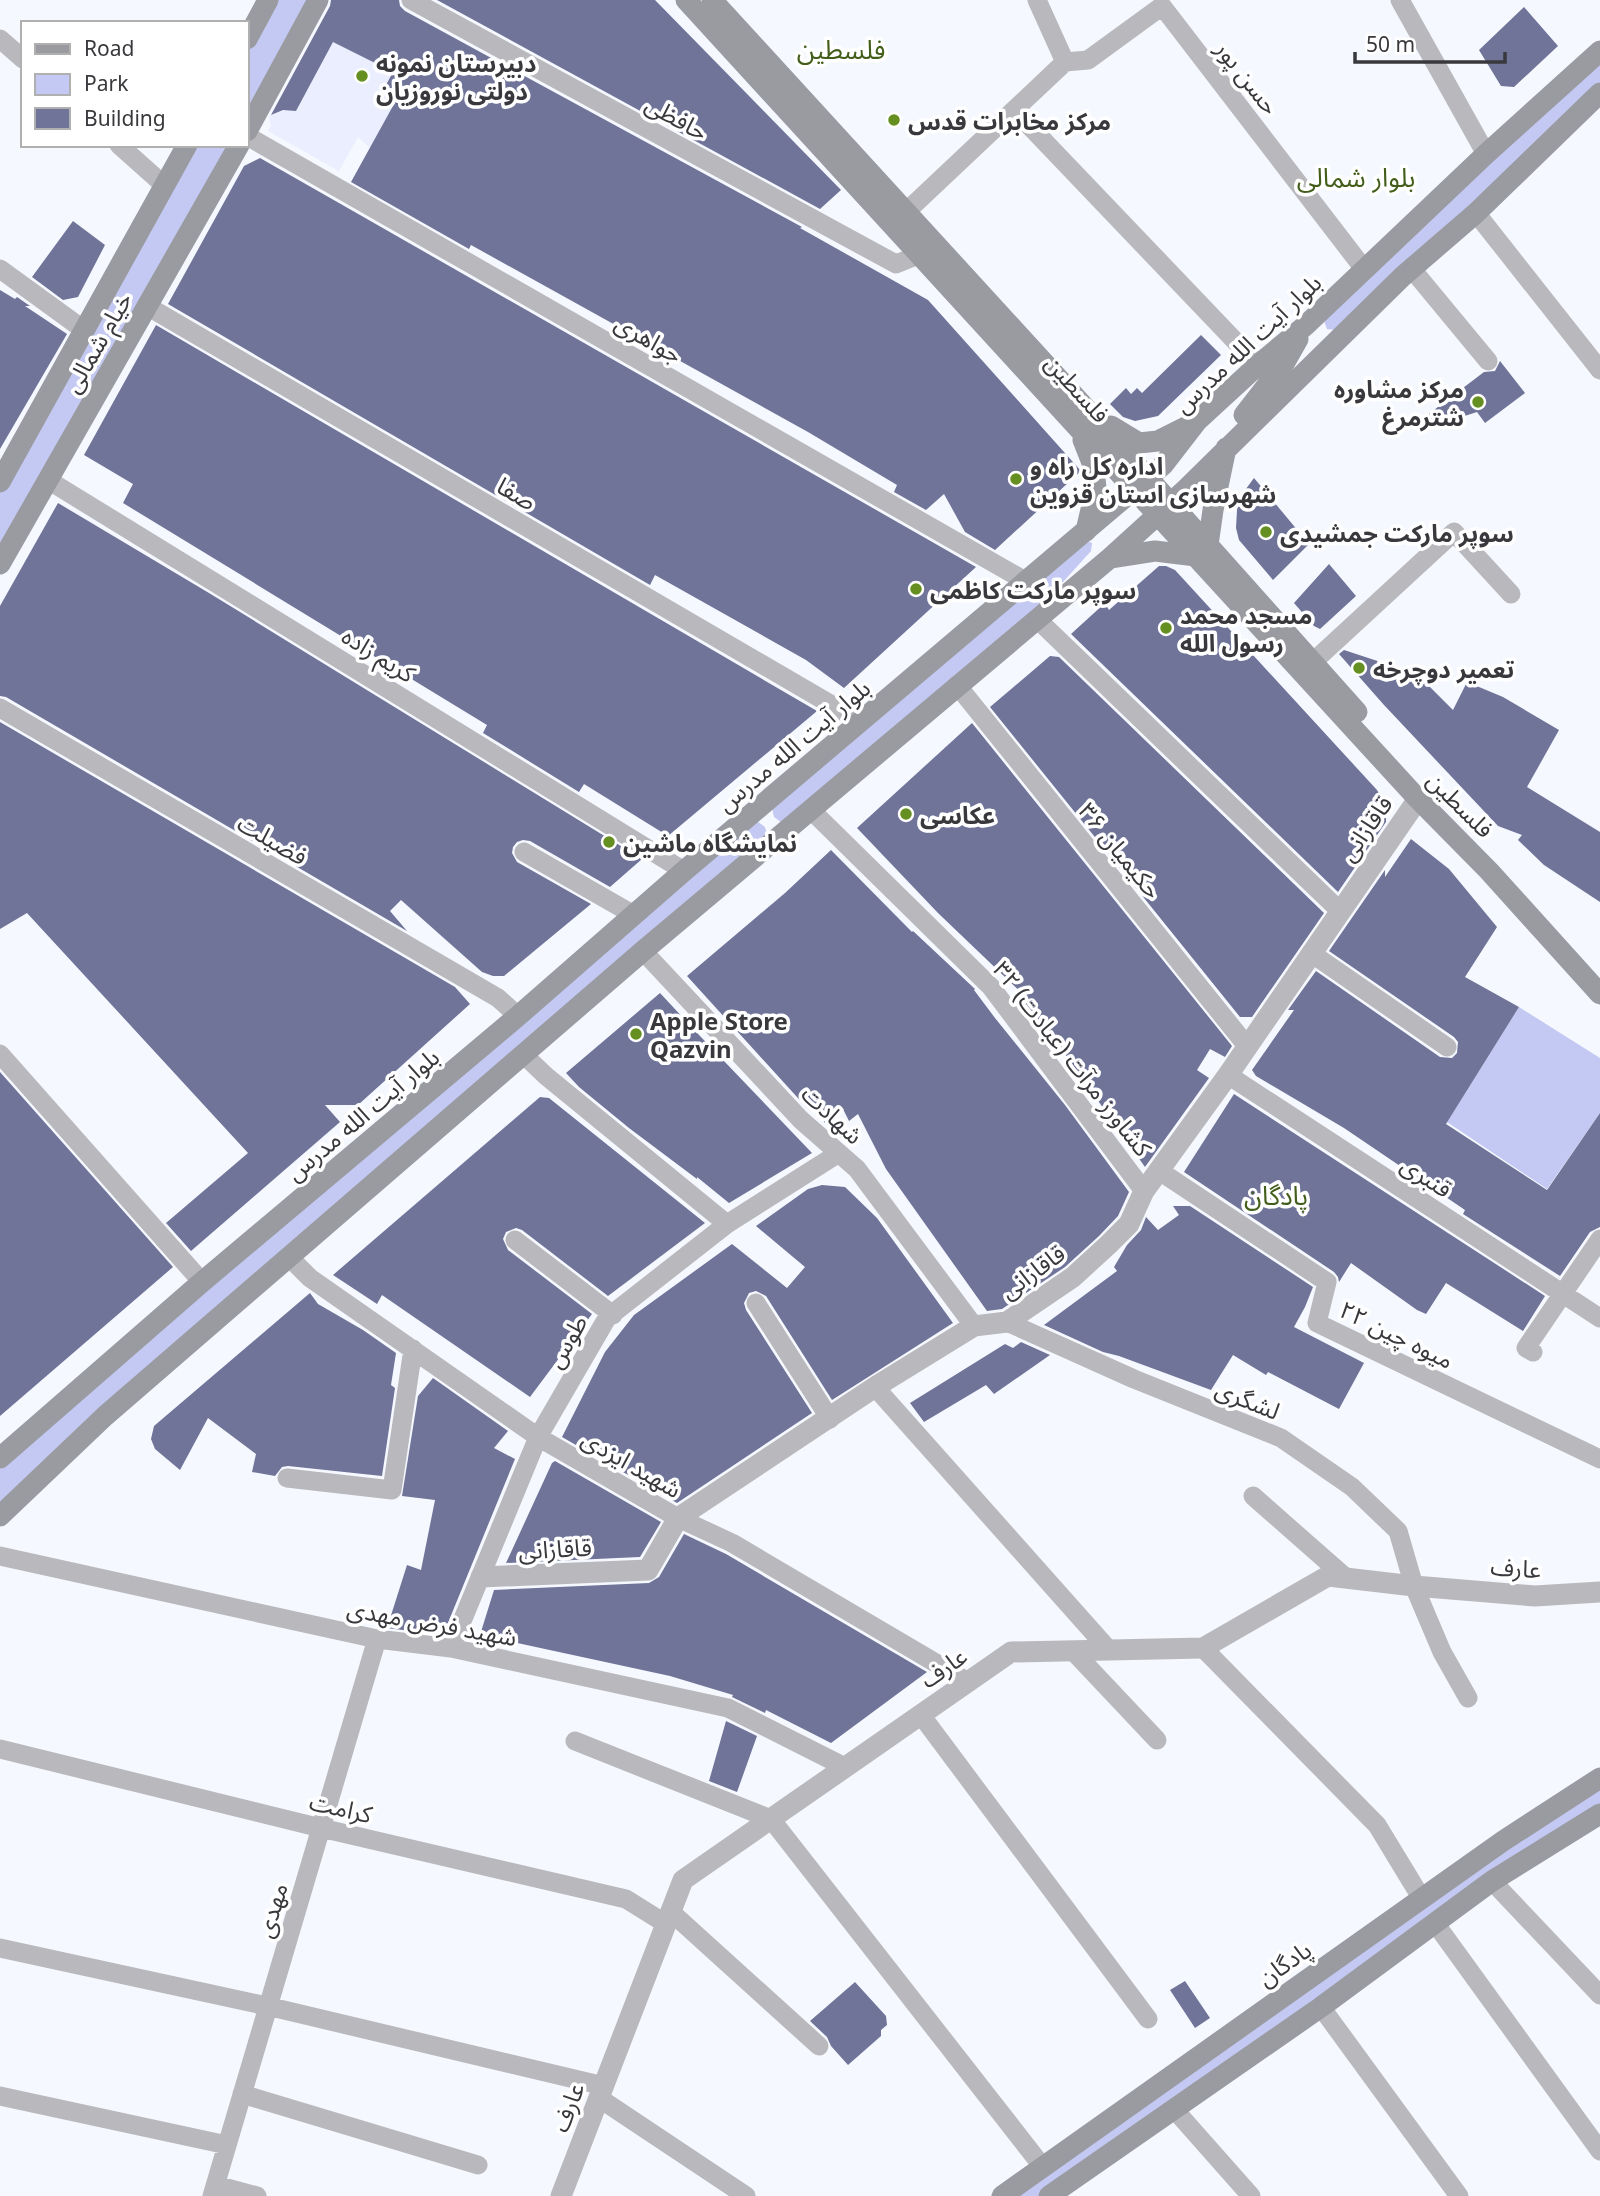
<svg xmlns="http://www.w3.org/2000/svg" width="1600" height="2196" font-family="'Noto Sans','Noto Sans Arabic',sans-serif">
<style>
.built{fill:#ebeefe}
.green{fill:#c3c9f2}
.building{fill:#6f7498}
.lines{fill:none;stroke-linecap:round;stroke-linejoin:round}
.minor{stroke:#b9b9bd;stroke-width:19}
.tertiary{stroke:#b9b9bd;stroke-width:21}
.secondary{stroke:#9a9ba0;stroke-width:21}
.poi-dot{fill:#658f20;stroke:#fff;stroke-width:2.5}
.labels{text-anchor:middle;dominant-baseline:central;stroke-width:7;stroke-linejoin:round;paint-order:stroke}
.poi-label{font-size:24px;font-weight:bold;fill:#39393d;stroke:#fff;text-anchor:start}
.street-label{font-size:24px;fill:#39393d;stroke:#fff}
.neighbourhood-label{font-size:26px;fill:#435e1a;stroke:#fff}
</style>
<rect width="100%" height="100%" fill="#f6f8ff"/>
<!-- built -->
<path class="built" d="M355 0 432 33 370 148 358 137 339 171 268 131 271 126 269 116 283 110H297Z"/>
<!-- green -->
<path class="green" d="M268 0H318L247 131V38Z
M1600 51V93L1335 330 1327 329 1324 321Z
M187 145H239L0 564V482Z
M1088 541 1092 543 1091 551 1007 644 789 828 774 817 770 799Z
M750 816 765 827 770 844 0 1516V1458Z
M1519 1007 1600 1058V1113L1547 1189 1447 1122Z
M1600 1778V1814L1049 2196H1002Z"/>
<!-- building -->
<path class="building" d="M331 0H399L400 6 405 11 802 227 800 228 928 300 1081 471 995 550 965 532 944 494 926 510 894 492 897 485 808 432 471 245 469 249 351 182 399 95 386 85 393 72 333 42 296 111 283 110 271 115 330 6Z
M437 0H655L841 190 820 209Z
M1524 7 1558 46 1514 87 1501 86 1479 50Z
M260 158 339 203 976 567 844 688 806 660 655 575 650 585 168 304 244 166Z
M73 221 105 245 78 297 63 300 32 277Z
M0 290 15 299 17 297 30 306H25L67 334 0 449Z
M156 325 817 711 668 836 584 784 579 792 483 733 487 725 123 503 133 484 84 455Z
M1201 335 1221 355 1158 416 1135 421 1123 417 1110 404 1126 388 1131 394 1137 388 1142 393Z
M1500 361 1525 393 1485 423 1477 412 1449 421 1409 429 1484 372 1495 371Z
M1254 478 1309 544 1273 580 1239 540 1236 528 1237 510 1240 497Z
M58 503 209 593 642 859 610 887 530 841 523 840 517 842 513 847 512 853 517 862 591 904 504 976H493L482 972 401 900 390 911 407 931 6 697 0 696V606Z
M1329 564 1356 596 1320 629 1314 626 1294 603Z
M1159 566H1166L1175 570 1377 790 1382 799 1386 810V822L1338 892 1071 634 1105 603 1109 610Z
M1344 650 1417 674 1453 710 1467 682 1503 697 1559 730 1527 787 1600 832V902L1544 865 1518 840 1522 835 1498 826 1384 705 1339 654Z
M1050 656 1059 657 1324 913 1252 1017H1240L990 707Z
M0 722 455 987 470 1004 358 1105H325L340 1122 191 1251 166 1223 248 1153 27 913 0 929Z
M972 723 1232 1046 1225 1057 1210 1049 1197 1070 1209 1078 1145 1167 1050 1033 1026 1004 1029 1000 938 913 857 828Z
M1411 839 1449 869 1497 927 1465 977 1519 1007 1446 1124 1547 1190 1600 1113V1227L1590 1232 1560 1276 1463 1214 1465 1210 1344 1128 1256 1076 1252 1070 1294 1010H1288L1316 971 1440 1057 1452 1058 1457 1053 1458 1042 1454 1037 1329 951 1385 870V877Z
M831 850 912 932 913 931 975 989 974 990 995 1018 1065 1105 1129 1192 1118 1216 1099 1236 1065 1267 1002 1309 987 1311 886 1169 858 1114 849 1121 843 1109 825 1123 813 1104 807 1108 687 976 785 893Z
M660 993 700 1036 812 1153 729 1203 697 1177V1179L629 1128 579 1087 566 1073Z
M0 1072 173 1267 0 1416Z
M1234 1094 1545 1296 1523 1331 1446 1283 1426 1314 1417 1310 1351 1263 1339 1282 1338 1277 1334 1272 1184 1172Z
M540 1097 549 1098 705 1223 608 1296 522 1230 516 1228 506 1232 503 1239 508 1250 592 1314 530 1397 382 1295 377 1304 333 1275Z
M822 1185 845 1187 877 1218 953 1323 832 1400 766 1296 756 1291 749 1293 744 1303 746 1310 812 1413 677 1503 562 1437 605 1352 634 1315 732 1244 787 1288 805 1267 756 1226 808 1189Z
M1173 1206H1190L1313 1287 1305 1307 1294 1327 1364 1363 1339 1409 1268 1372 1266 1375 1233 1355 1211 1390 1119 1356 1103 1352 1044 1325 1117 1271 1114 1267 1127 1245 1141 1230 1146 1217 1158 1230 1179 1215Z
M310 1293 318 1304 363 1330 396 1353 391 1385 395 1388 382 1476 288 1466 282 1467 275 1476 252 1472 256 1454 208 1418 180 1470 155 1449 151 1439 154 1426Z
M1021 1342 1050 1355 994 1394 986 1385 924 1422 910 1403 1005 1344 1013 1348Z
M433 1378 508 1431 494 1448 515 1459 443 1635 387 1628 407 1565 421 1570 435 1500 402 1496 418 1396Z
M555 1461 661 1522 640 1557 506 1563 552 1463Z
M684 1534 726 1554 927 1672 831 1743 766 1710 765 1713 732 1697 733 1695 670 1676 480 1635 494 1590 649 1583 659 1577Z
M726 1721 757 1736 737 1792 709 1781Z
M1185 1981 1210 2018 1195 2028 1170 1990Z
M855 1982 886 2016 887 2025 881 2030V2036L848 2065 831 2046 827 2037 810 2021Z"/>
<g class="lines">
<!-- minor -->
<path class="minor" d="M411 0 896 264 921 254
M1037 0 1065 62
M1400 0 1486 154
M0 39 23 59
M1065 62 1088 60 1162 6 1364 269
M1022 118 1258 365
M247 136 1027 582
M119 145 165 186
M907 211 1065 62
M1476 213 1600 370
M1411 268 1488 361
M0 269 84 330
M147 306 861 722
M48 480 684 871
M1037 619 1340 911
M1313 662 1454 532 1511 594
M957 685 1247 1046
M0 708 498 998 518 1016
M811 810 991 987 1144 1191
M524 852 634 915
M643 951 801 1120 857 1169 974 1326
M1311 953 1447 1047
M0 1054 202 1282
M524 1055 546 1076 727 1224
M1228 1075 1600 1318
M1158 1170 1327 1282 1317 1323 1600 1459
M515 1240 613 1315
M290 1258 310 1278 538 1437 678 1518 732 1543 968 1682
M756 1303 830 1419
M1007 1322 1134 1379 1281 1438 1352 1487 1398 1531 1414 1586 1442 1652 1468 1698
M1533 1352 1526 1348 1600 1239
M875 1387 1109 1650
M287 1478 392 1490 413 1349
M1253 1496 1345 1577
M0 1556 377 1639 451 1648 728 1708 845 1767
M451 1648 538 1437 607 1318 727 1224 839 1153
M1203 1648 1377 1825 1422 1899
M1073 1651 1157 1740
M921 1715 1148 2019
M575 1741 771 1819 1042 2166
M0 1749 321 1828 626 1899 666 1924
M1492 1881 1600 1995
M671 1912 819 2046
M1435 1923 1600 2151
M0 1948 267 2006 604 2086
M1321 2007 1459 2196
M242 2094 478 2165
M0 2096 227 2145
M599 2098 746 2196
M1174 2109 1251 2196
M216 2185 257 2196
M212 2196 377 1639"/>
<!-- tertiary -->
<path class="tertiary" d="M481 1577 648 1570 678 1518 875 1387 974 1326 1007 1322 1073 1277 1108 1245 1129 1224 1144 1191 1228 1075 1418 799
M561 2196 683 1880 1011 1652 1203 1648 1328 1576 1414 1586 1535 1596 1600 1592"/>
<!-- secondary -->
<path class="secondary" d="M686 0 1418 799 1489 871 1600 994
M712 0 1091 414 1357 712
M247 39 268 0
M247 131 318 0
M1244 415 1285 362 1298 339
M1111 426 1139 443 1158 441 1192 424
M1083 440 1094 468 1096 488 1086 531
M0 482 187 145
M1208 545 1213 510 1226 448
M1110 558 1155 551 1196 556
M0 564 239 145
M0 1458 202 1282 518 1016 684 871 1163 465 1197 421 1258 365 1306 325 1486 154 1600 51
M0 1516 105 1416 643 951 1110 558 1186 489 1403 276 1476 213 1600 93
M1002 2196 1503 1841 1600 1778
M1049 2196 1321 2007 1492 1881 1600 1814"/>
</g>
<!-- markers -->
<g class="poi-dot">
<circle cx="362" cy="76" r="7"/>
<circle cx="894" cy="120" r="7"/>
<circle cx="1478" cy="402" r="7"/>
<circle cx="1016" cy="479" r="7"/>
<circle cx="1266" cy="532" r="7"/>
<circle cx="916" cy="589" r="7"/>
<circle cx="1166" cy="628" r="7"/>
<circle cx="1359" cy="668" r="7"/>
<circle cx="906" cy="814" r="7"/>
<circle cx="609" cy="842" r="7"/>
<circle cx="636" cy="1034" r="7"/>
</g>
<g class="labels">
<!-- poi labels -->
<g class="poi-label">
<text x="376" y="62">دبیرستان نمونه<tspan x="376" dy="28">دولتی نوروزیان</tspan></text>
<text x="908" y="120">مرکز مخابرات قدس</text>
<text x="1464" y="388" text-anchor="end">مرکز مشاوره<tspan x="1464" dy="28">شترمرغ</tspan></text>
<text x="1030" y="465">اداره کل راه و<tspan x="1030" dy="28">شهرسازی استان قزوین</tspan></text>
<text x="1280" y="532">سوپر مارکت جمشیدی</text>
<text x="930" y="589">سوپر مارکت کاظمی</text>
<text x="1180" y="614">مسجد محمد<tspan x="1180" dy="28">رسول الله</tspan></text>
<text x="1373" y="668">تعمیر دوچرخه</text>
<text x="920" y="814">عکاسی</text>
<text x="623" y="842">نمایشگاه ماشین</text>
<text x="650" y="1020">Apple Store<tspan x="650" dy="28">Qazvin</tspan></text>
</g>
<!-- street labels -->
<g class="street-label">
<text transform="translate(1248 77) rotate(52)">حسن پور</text>
<text transform="translate(677 117) rotate(29)">حافظی</text>
<text transform="translate(649 338) rotate(30)">جواهری</text>
<text transform="translate(97 342) rotate(-60)">خیام شمالی</text>
<text transform="translate(1247 343) rotate(-43)">بلوار آیت الله مدرس</text>
<text transform="translate(1078 388) rotate(48)">فلسطین</text>
<text transform="translate(517 493) rotate(30)">صفا</text>
<text transform="translate(379 654) rotate(32)">کریم زاده</text>
<text transform="translate(793 745) rotate(-40)">بلوار آیت الله مدرس</text>
<text transform="translate(1461 804) rotate(45)">فلسطین</text>
<text transform="translate(1365 828) rotate(-55)">قاقازانی</text>
<text transform="translate(273 839) rotate(30)">فضیلت</text>
<text transform="translate(1121 850) rotate(51)">۳۶ حکیمیان</text>
<text transform="translate(1073 1058) rotate(52)">۳۲ کشاورز مرآت (عبادت)</text>
<text transform="translate(362 1114) rotate(-40)">بلوار آیت الله مدرس</text>
<text transform="translate(833 1114) rotate(43)">شهادت</text>
<text transform="translate(1427 1176) rotate(33)">قنبری</text>
<text transform="translate(1032 1271) rotate(-36)">قاقازانی</text>
<text transform="translate(1397 1334) rotate(26)">۲۲ میوه چین</text>
<text transform="translate(566 1341) rotate(-60)">طوس</text>
<text transform="translate(1248 1399) rotate(22)">لشگری</text>
<text transform="translate(632 1463) rotate(30)">شهید ایزدی</text>
<text transform="translate(555 1548) rotate(-3)">قاقازانی</text>
<text transform="translate(1516 1567) rotate(4)">عارف</text>
<text transform="translate(432 1622) rotate(10)">شهید فرض مهدی</text>
<text transform="translate(943 1667) rotate(-35)">عارف</text>
<text transform="translate(341 1807) rotate(13)">کرامت</text>
<text transform="translate(271 1910) rotate(-73)">مهدی</text>
<text transform="translate(1284 1963) rotate(-35)">پادگان</text>
<text transform="translate(567 2107) rotate(-69)">عارف</text>
</g>
<!-- neighbourhood labels -->
<g class="neighbourhood-label">
<text x="841" y="49">فلسطین</text>
<text x="1356" y="177">بلوار شمالی</text>
<text x="1276" y="1195">پادگان</text>
</g>
</g>
<!-- legend -->
<rect x="21" y="21" width="228" height="126" fill="#ffffff" stroke="#b0b0b1" stroke-width="2"/>
<rect x="35" y="44" width="35" height="10" fill="#9a9ba0" stroke="#b0b0b1" stroke-width="2"/>
<text x="84" y="56" font-size="21" fill="#39393d">Road</text>
<rect x="35" y="74" width="35" height="21" fill="#c3c9f2" stroke="#b0b0b1" stroke-width="2"/>
<text x="84" y="91" font-size="21" fill="#39393d">Park</text>
<rect x="35" y="108" width="35" height="21" fill="#6f7498" stroke="#b0b0b1" stroke-width="2"/>
<text x="84" y="126" font-size="21" fill="#39393d">Building</text>
<!-- scale -->
<path d="M1355 52v10h150v-10" fill="none" stroke="#39393d" stroke-width="3.5"/>
<text x="1366" y="52" font-size="21" fill="#39393d" stroke="#ffffff" stroke-width="5" paint-order="stroke">50 m</text>
</svg>
